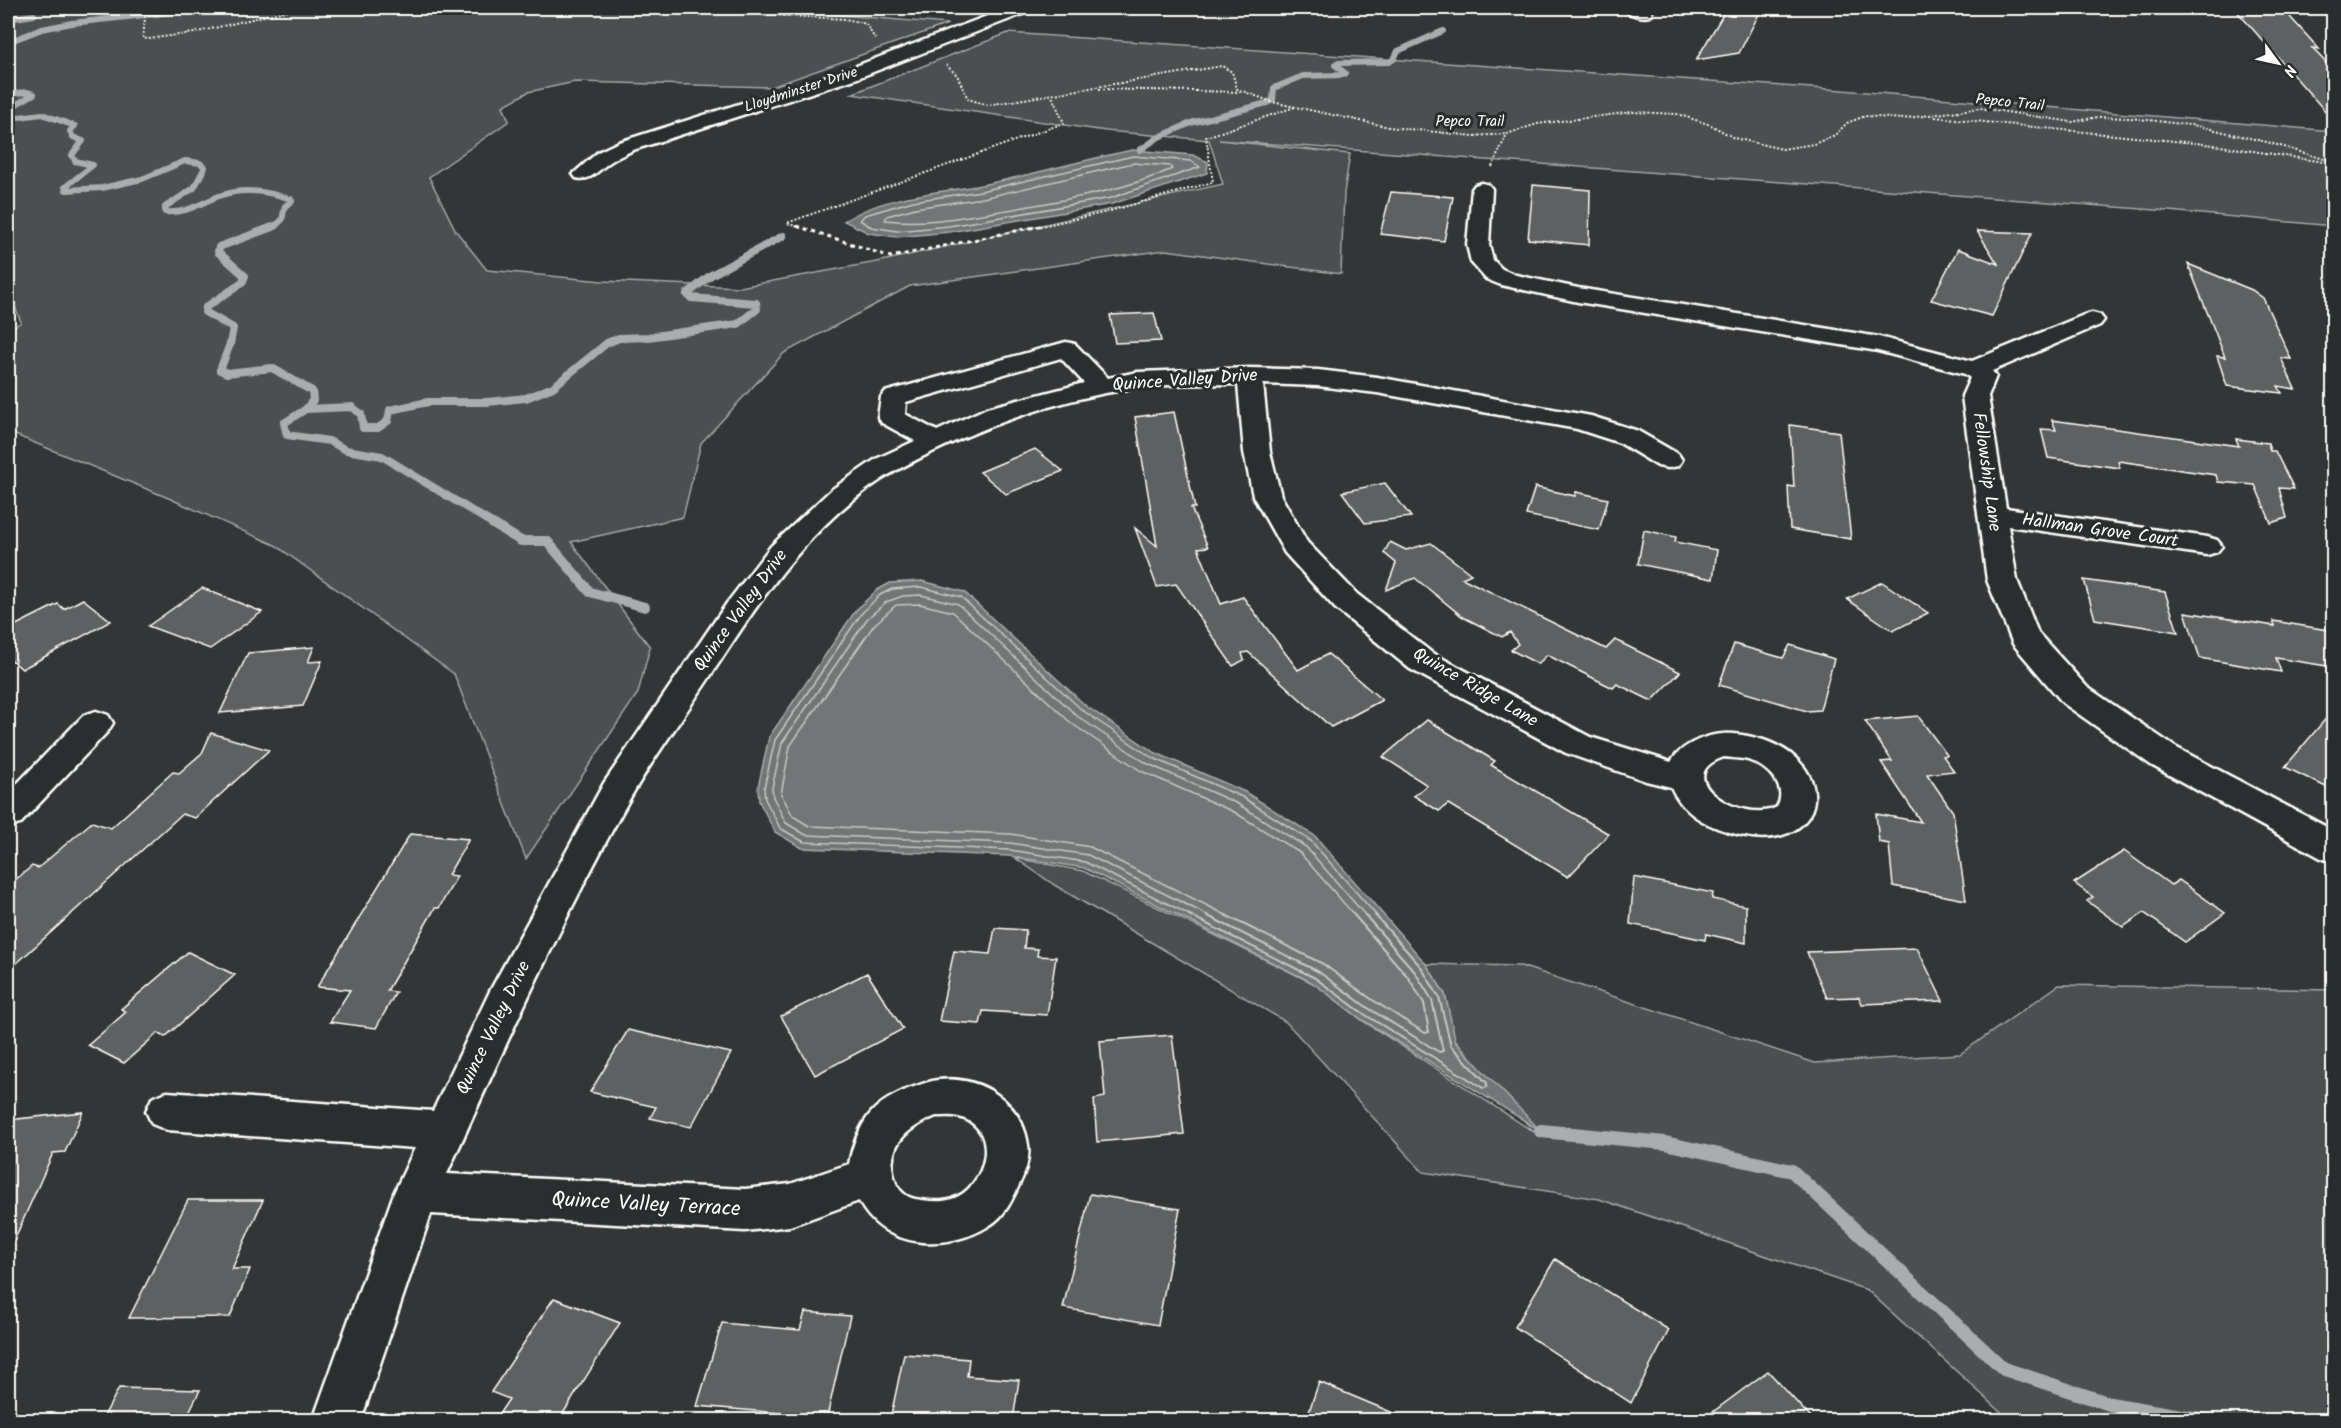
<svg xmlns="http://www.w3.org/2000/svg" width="2341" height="1428" font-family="Kalam,sans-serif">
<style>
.green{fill:#4c4f50;stroke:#a6a7a8;stroke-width:1.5}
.water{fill:#737576;stroke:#abacad;stroke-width:1.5}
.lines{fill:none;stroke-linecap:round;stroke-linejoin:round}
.shore-far1{stroke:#c7c8c8;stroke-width:1.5}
.shore{stroke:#c7c8c8;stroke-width:2}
.stream-far3{stroke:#abacad;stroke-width:6}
.stream-far2{stroke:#abacad;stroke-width:8}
.stream-far1{stroke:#abacad;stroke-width:10}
.stream{stroke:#abacad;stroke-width:14}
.building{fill:#5f6162;stroke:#fff;stroke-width:1.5}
.minor-casing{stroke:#fff;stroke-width:5}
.path-far1{stroke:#fff;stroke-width:2;stroke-dasharray:2 2;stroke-linecap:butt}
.path{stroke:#fff;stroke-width:3;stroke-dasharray:4 4;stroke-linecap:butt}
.minor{fill:#2a2d2e;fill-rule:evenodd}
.labels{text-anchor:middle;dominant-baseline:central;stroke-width:6;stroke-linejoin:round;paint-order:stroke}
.far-street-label{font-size:15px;fill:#fff;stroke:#2a2d2e}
.street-label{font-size:18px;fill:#fff;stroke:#2a2d2e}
.near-street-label{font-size:21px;fill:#fff;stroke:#2a2d2e}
</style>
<rect width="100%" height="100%" fill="#333536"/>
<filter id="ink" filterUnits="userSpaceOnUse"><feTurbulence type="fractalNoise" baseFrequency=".0167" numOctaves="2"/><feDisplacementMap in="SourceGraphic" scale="12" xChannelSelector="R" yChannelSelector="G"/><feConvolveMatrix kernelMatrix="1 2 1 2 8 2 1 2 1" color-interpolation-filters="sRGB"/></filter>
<g filter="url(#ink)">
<!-- green -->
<path class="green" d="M8 8H757L948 24 771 87 575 82 528 92 503 106 509 121 429 177 456 231 487 270 602 281 740 287 882 261 1223 184 1209 140 1106 131 851 94 1008 33 1842 90 2333 131V226L2169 211 1219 140 1350 154 1344 193 1341 274 1166 250 910 286 784 353 701 443 683 517 571 542 650 647 638 693 526 859 454 674 275 545 166 497 8 432V331L21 322 8 289Z
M1015 858 1083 871 1315 984 1363 1021 1534 1132 1454 1038 1445 994 1426 964 1521 966 1815 1063 1960 1054 2059 985 2333 990V1420H2010L1867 1290 1599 1199 1423 1172 1286 1022 1056 886Z"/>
<!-- water -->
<path class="water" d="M1133 150 1193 155 1208 162 1207 173 1112 204 949 232 897 237 869 233 844 221C885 195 934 194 981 185 1032 175 1082 160 1133 150Z
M922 581 964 592 1086 706 1154 752 1245 792 1315 836 1426 964 1445 994 1456 1043 1541 1131 1361 1019 1313 983 1084 868 1009 856 802 848 775 832 759 801 758 787 769 737 856 610 877 590 890 583Z"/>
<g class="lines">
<!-- shore-far1 -->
<path class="shore-far1" d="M1133 156 1191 161 1200 167 1111 198 949 226 897 231 871 227 860 220 865 215 913 201 981 191Z
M1133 163 1170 166 1172 169C1121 192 1062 200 1008 210 968 216 925 225 885 220L887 216 915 208 983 198Z
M1192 916 1085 862 1010 850 804 842 780 828 765 799 764 788 775 740 861 614 880 595 892 589 921 587 961 597 1082 710 1151 757 1242 797 1311 841 1377 916
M1209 916 1088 855 1010 843 806 835 786 823 773 797 772 788 782 743 867 619 886 602 903 596 921 595 958 604 1077 716 1146 763 1238 804 1306 847 1366 916
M1228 916 1090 847 1011 834 809 826 793 816 781 794 790 746 874 625 896 605 920 604 953 612 1071 723 1141 771 1234 812 1300 853 1355 916"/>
<!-- shore -->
<path class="shore" d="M1189 915 1315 978 1364 1014 1483 1088 1487 1087V1083L1451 1046 1439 997 1421 967 1375 915
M1206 915 1319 972 1368 1008 1439 1052 1443 1051 1432 1000 1415 972 1365 915
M1225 915 1323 964 1374 1001 1425 1033 1429 1032 1424 1003 1408 977 1354 915"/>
<!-- stream-far3 -->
<path class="stream-far3" d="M8 19 34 15
M8 42 42 29 72 23 209 8
M8 94 27 92 34 94 8 109
M8 114 19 117 42 114 75 126 70 131 73 137 83 141 72 155 75 161 93 165 65 187 66 190 102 188 142 179 185 161 200 163 205 167 194 188 165 207V212C188 214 201 202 222 195 245 187 269 192 291 199L292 201 285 206 282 220 273 228
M1140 150 1159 137 1191 123 1267 103 1273 100 1274 88 1303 76 1343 75 1345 73 1335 65 1339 63 1389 62 1394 59 1398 51 1443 31"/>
<!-- stream-far2 -->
<path class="stream-far2" d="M275 226 219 247 218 252 245 276 242 283 206 307 205 312 233 328 230 344 220 370 227 373 272 368 312 391 313 400 306 409 284 423 287 435 329 441 346 450 382 456 495 525
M306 409 352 407 361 414 363 428H378L388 421 390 410 428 402H487L526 398 553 387 607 343 619 338 648 337 738 324 757 309 756 303 691 298 687 294 711 275 783 236"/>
<!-- stream-far1 -->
<path class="stream-far1" d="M493 524 521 541H547L590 592 645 607"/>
<!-- stream -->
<path class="stream" d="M1541 1131 1665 1143 1792 1171 2004 1369 2110 1404 2205 1420"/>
</g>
<!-- building -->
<path class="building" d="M1727 8H1762L1739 53 1696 60Z
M2234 8H2282L2319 49 2312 48 2334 71V121Z
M1533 185 1590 190 1589 245 1528 239Z
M1391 192 1453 197 1444 241 1380 234Z
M1977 231 2032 233 1992 316 1931 300 1958 249 1998 264Z
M2188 264 2252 290 2263 298 2291 359 2281 358 2295 389 2278 386 2282 393 2227 386 2217 356 2225 357Z
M1154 313 1161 341 1115 343 1110 315Z
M1174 412 1195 508H1191L1208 547 1198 548 1221 604 1243 597 1298 670 1328 654 1382 700 1331 727 1248 652 1242 653 1244 660 1233 666 1176 584 1157 587 1135 528 1157 546 1135 417Z
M2052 420 2239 446 2236 439 2268 443 2270 451H2275L2294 489 2279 488 2287 518 2271 523 2255 485 2218 482 2216 475 2118 461 2120 468 2048 458 2041 429 2056 430Z
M1790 425 1839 432 1851 539 1790 529 1788 486 1794 487Z
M1035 449 1063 471 1006 494 980 472Z
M1385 483 1411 517 1365 523 1342 492Z
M1535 487 1575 496 1576 492 1608 499 1599 530 1526 515Z
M1644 530 1676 537 1675 542 1717 550 1713 579 1638 564Z
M1390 542 1406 550 1431 543 1471 574 1462 578 1606 649 1615 640 1680 672 1652 701 1617 684 1613 688 1547 655 1538 664 1511 650 1518 644 1510 632 1502 637 1463 617 1415 578 1386 590 1396 563 1384 553Z
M2084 580 2165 592 2178 632 2095 619Z
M1882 582 1928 613 1893 631 1847 599Z
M202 588 262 612 210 649 148 626Z
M83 599 111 621 22 669 8 657V629L58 604 64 609Z
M2185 612 2275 626 2273 621 2334 631V667L2276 658 2281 672 2200 658Z
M1734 644 1783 658 1790 645 1834 659 1820 710 1807 711 1719 685Z
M314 647 308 662 322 661 303 706 220 713 248 653Z
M2334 709V791L2285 767Z
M1918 716 1947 755 1943 756 1954 771 1927 774 1953 812 1966 900 1893 886 1889 844 1879 842 1876 814 1921 822 1881 762 1892 761 1865 721Z
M1427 720 1495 761 1491 765 1609 834 1568 877 1448 804 1439 811 1414 796 1427 785 1383 757Z
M211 733 269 750 195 818 182 814 8 971V886L32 866 38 868 92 822 111 828 173 772 179 773 202 753Z
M410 834 469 839 448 875 457 876 439 908H435L387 991 396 992 376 1028 330 1022 350 990 317 987Z
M2124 851 2171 885 2179 880 2225 913 2185 942 2144 913 2123 927 2087 901 2093 897 2074 883Z
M1634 877 1713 893 1712 899 1746 906V943L1706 934 1705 940 1630 924Z
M995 928 1026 930 1024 948 1038 949 1037 956 1056 957 1047 1015 983 1011 980 1024 939 1021 954 951 990 954Z
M1917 948 1943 1001 1862 1004 1859 997 1827 998 1807 952Z
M188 952 235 975 165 1037 158 1033 124 1063 88 1045 126 1012 121 1009Z
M867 973 903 1029 815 1075 781 1016Z
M628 1030 731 1053 691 1127 650 1118 656 1107 590 1092Z
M1172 1035 1184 1134 1097 1142 1094 1099 1105 1097 1100 1041Z
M83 1112 65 1152 53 1153 8 1254V1120Z
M1090 1194 1180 1209 1158 1325 1063 1308Z
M188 1200H263L232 1269H250L230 1317 129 1318Z
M1555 1259 1669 1330 1631 1403 1515 1327Z
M554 1298 620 1323 559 1420H495L509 1399 491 1392Z
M805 1312 850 1316 827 1417 697 1406 722 1323 800 1330Z
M904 1354 969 1359 967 1376 1019 1380 1013 1420H890Z
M1768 1371 1813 1420H1702Z
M1319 1382 1410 1420H1306Z
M119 1388 200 1390 185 1420H102Z"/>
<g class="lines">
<!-- minor casing -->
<g class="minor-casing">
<path id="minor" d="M1008 8H1030L1028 12 855 79 633 150C626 154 617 157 610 162 598 170 591 182 576 178L573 174 598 152 619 142 843 71Z
M1623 8H1647L1652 12 1650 16C1642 18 1628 15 1623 8Z
M1482 183 1489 185 1492 189 1489 245 1493 260 1502 269 1516 275 1578 288 1879 337 1972 361 2084 315 2092 313 2100 315 2104 320 2100 325 1992 371 1996 376 1988 396 2006 508 2207 537 2217 540 2222 546 2217 552 2207 555 2008 526 2017 580 2038 633 2087 687 2175 747 2334 831V862L2321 858 2151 765 2063 703 2013 644 1987 580 1962 396 1970 378 1965 374 1878 351 1578 302 1501 285 1486 279 1471 262 1467 245 1472 189 1475 185Z
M1066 342 1075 344 1108 378 1138 372 1250 368 1318 370 1377 377 1591 416 1638 431 1678 454 1682 460 1678 466 1668 468 1658 466 1620 443 1577 429 1377 393 1318 386 1263 384 1270 452 1281 496 1307 542 1357 594 1432 653 1590 737 1671 762C1683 742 1712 732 1734 734 1850 746 1834 867 1726 831 1701 823 1682 811 1671 787L1646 781 1566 753 1410 669 1335 608 1285 553 1253 496 1244 452 1238 384C1204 385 1169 383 1135 388 1052 400 971 430 897 470 813 517 760 600 709 678 682 719 653 758 629 800 561 921 504 1048 447 1174L745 1189 790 1184 849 1164C852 1147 859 1128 870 1114 880 1102 894 1095 908 1089 918 1086 928 1081 938 1080 981 1075 1022 1102 1028 1145 1030 1159 1025 1173 1019 1185 1012 1200 1005 1216 990 1225 949 1252 883 1250 859 1201L790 1226 745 1231 431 1214 361 1420H313L394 1193 415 1148 167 1130 152 1124 146 1111 152 1098 167 1092 433 1111 490 991 604 783 727 603 771 546 831 490 876 459 915 441 882 423 878 417 881 397 885 392ZM1061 358 1084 383 987 408 937 431 905 414 906 402ZM1724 757C1731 758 1740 758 1748 760 1766 766 1789 786 1777 807 1744 826 1666 777 1724 757ZM936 1116C943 1116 952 1115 959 1117 1002 1128 986 1188 952 1199 941 1203 926 1201 915 1199 891 1194 887 1160 899 1142 908 1129 922 1122 936 1116Z
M96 711 108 715 113 723 108 731 20 824 8 828V793L84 715Z"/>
</g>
<!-- path-far1 -->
<path class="path-far1" d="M146 8 143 38 148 39 194 33 297 8
M643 8 846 19 866 24 875 39
M946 65 957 75 968 99 988 105 1222 66 1232 72 1237 89 1272 102 1389 127 1474 136 1507 134 1537 124 1633 112 1677 114 1711 125 1734 138 1782 149 1814 144 1835 135 1847 123 1865 116 1901 119 1980 108 2072 122 2098 117 2131 118 2198 126 2267 142 2334 162
M1099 89 1241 92
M1935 117 2214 145 2324 162
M1492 167 1507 134
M801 228 787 223 1064 123 1052 96
M1032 228 1103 213 1213 182 1206 137 1295 107"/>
<!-- path -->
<path class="path" d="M797 226 891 257 1040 226"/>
<!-- minor -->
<use href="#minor" class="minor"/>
</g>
</g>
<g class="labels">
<!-- far-street labels -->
<g class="far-street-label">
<text transform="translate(801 90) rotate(-18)">Lloydminster Drive</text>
<text transform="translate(2010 103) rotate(6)">Pepco Trail</text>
<text x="1470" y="122">Pepco Trail</text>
</g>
<!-- street labels -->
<g class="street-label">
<text transform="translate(1185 381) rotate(-4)">Quince Valley Drive</text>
<text transform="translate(1986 472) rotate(82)">Fellowship Lane</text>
<text transform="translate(2100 531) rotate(8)">Hallman Grove Court</text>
<text transform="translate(741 611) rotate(-54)">Quince Valley Drive</text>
<text transform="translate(1475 688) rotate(30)">Quince Ridge Lane</text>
<text transform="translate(494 1028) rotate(-64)">Quince Valley Drive</text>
</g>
<!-- near-street labels -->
<g class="near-street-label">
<text transform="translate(646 1205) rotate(3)">Quince Valley Terrace</text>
</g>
</g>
<!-- margin -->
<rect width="2341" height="1428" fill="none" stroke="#2a2d2e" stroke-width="30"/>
<rect x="15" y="15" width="2311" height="1398" fill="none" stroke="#fff" stroke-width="2" filter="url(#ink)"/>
<!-- north arrow -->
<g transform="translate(2278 63) rotate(123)" stroke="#2a2d2e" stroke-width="4.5" paint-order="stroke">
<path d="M0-4.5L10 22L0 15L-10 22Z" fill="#ffffff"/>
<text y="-9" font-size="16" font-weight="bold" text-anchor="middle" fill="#ffffff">N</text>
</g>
</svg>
